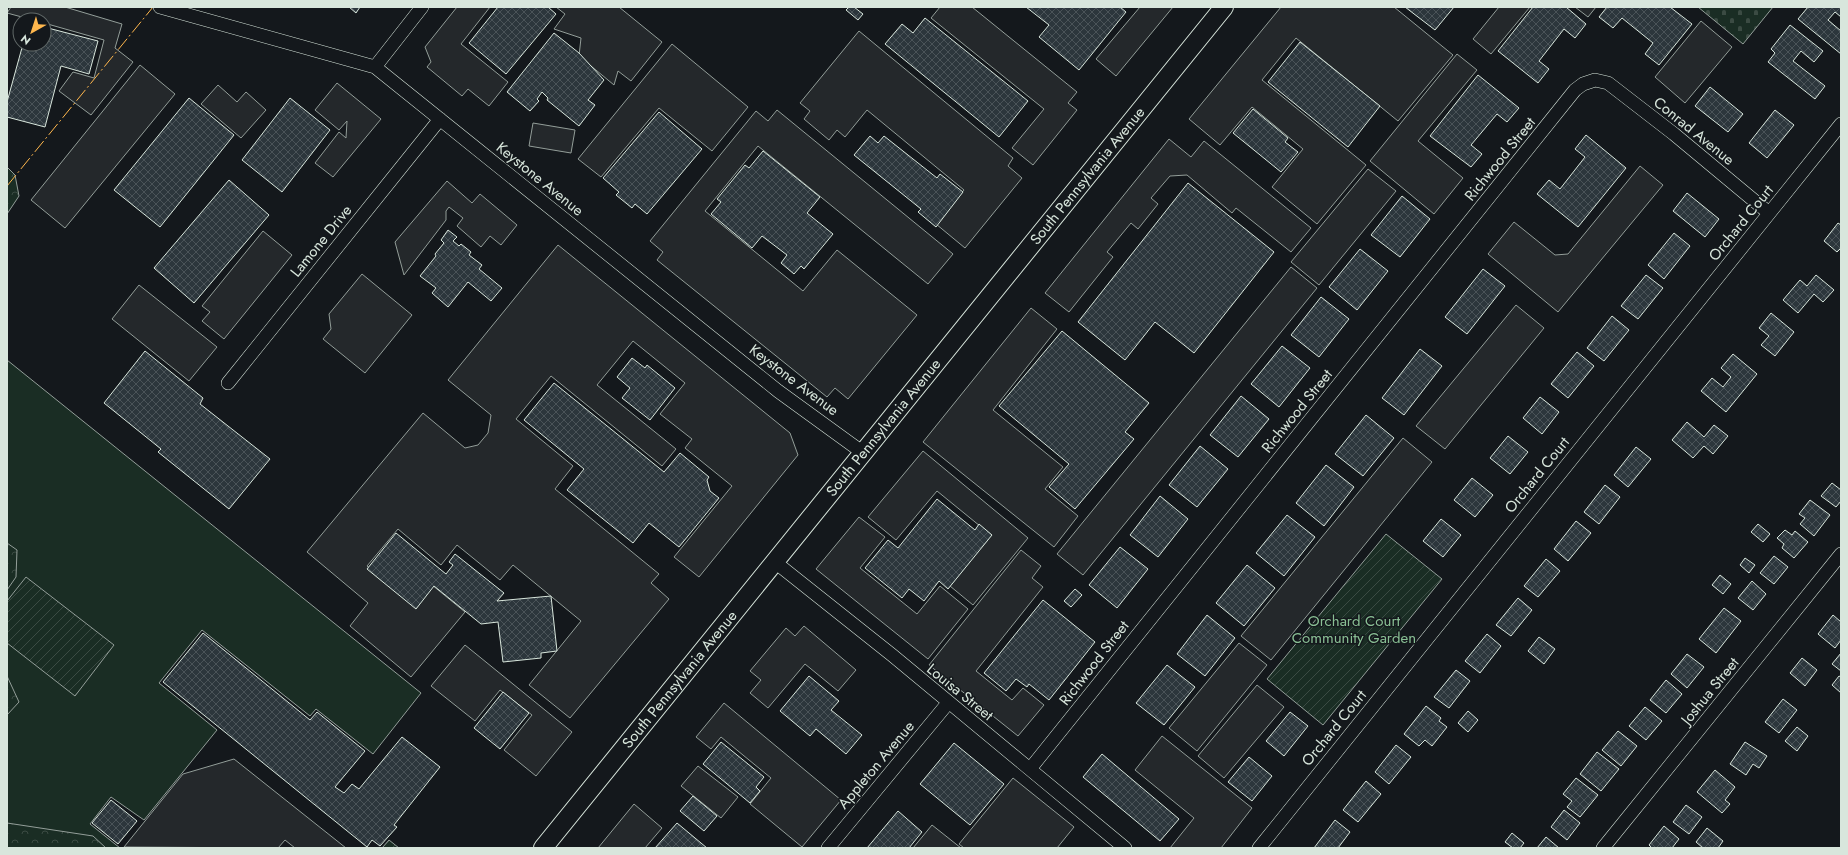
<svg xmlns="http://www.w3.org/2000/svg" width="1848" height="855" font-family="Jost,sans-serif">
<style>
.green{fill:#1a2d24;stroke:#939e99}
.forest{fill:url(#forest-crowns);stroke:#939e99}
.cemetery{fill:url(#cemetery-stones);stroke:#939e99}
.garden{fill:url(#garden-furrows);stroke:#939e99}
.parking{fill:#24282b;stroke:#939e99}
.building{fill:url(#building-cross-hatch);stroke:#d8e6dc}
.lines{fill:none;stroke-linecap:round;stroke-linejoin:round}
.street-casing{stroke:#d8e6dc;stroke-width:14}
.secondary-casing{stroke:#d8e6dc;stroke-width:20}
.street{stroke:#14181c;stroke-width:13}
.secondary{stroke:#14181c;stroke-width:18}
.power{stroke:#ffb74d;stroke-width:1;stroke-dasharray:14 3 2 3;stroke-linecap:butt}
.labels{text-anchor:middle;dominant-baseline:central;stroke-width:3;stroke-linejoin:round;paint-order:stroke}
.street-label{font-size:15px;fill:#d8e6dc;stroke:#14181c}
.park-label{font-size:15px;fill:#8ac095;stroke:#14181c}
</style>
<defs>
<pattern id="forest-crowns" width="20" height="18" patternUnits="userSpaceOnUse"><rect width="20" height="18" fill="#1a2d24"/><path d="M2 6a3 3 0 1 1 6 0M12 15a3 3 0 1 1 6 0" fill="none" stroke="#3b4b43"/></pattern>
<pattern id="cemetery-stones" width="16" height="16" patternUnits="userSpaceOnUse"><rect width="16" height="16" fill="#1a2d24"/><path d="M2 7V4a2 2 0 0 1 4 0v3zM10 15v-3a2 2 0 0 1 4 0v3z" fill="#3b4b43"/></pattern>
<pattern id="garden-furrows" width="10" height="10" patternUnits="userSpaceOnUse"><rect width="10" height="10" fill="#1a2d24"/><path d="M-1 1l2-2M0 10L10 0M9 11l2-2" fill="none" stroke="#3b4b43"/></pattern>
<pattern id="building-cross-hatch" width="8" height="8" patternUnits="userSpaceOnUse"><rect width="8" height="8" fill="#2c363c"/><path d="M0 0l8 8M0 8l8-8" fill="none" stroke="#4a5358"/></pattern>
</defs>
<rect width="100%" height="100%" fill="#14181c"/>
<!-- green -->
<path class="green" d="M7 360 421 693 373 754 316 709 310 716 202 630 159 683 217 730 144 820 111 797 90 824 120 848H7Z"/>
<!-- forest -->
<path class="forest" d="M7 167 15 175 19 196 7 214Z
M7 543 17 550 16 577 7 590Z
M7 676 19 702 7 715Z
M7 823 93 836 106 848H7Z"/>
<!-- cemetery -->
<path class="cemetery" d="M1698 7H1773L1743 44Z"/>
<!-- garden -->
<path class="garden" d="M1386 534 1442 579 1323 725 1267 679Z
M26 577 114 645 75 696 7 643V601Z
M389 840 399 848H382Z"/>
<!-- parking -->
<path class="parking" d="M11 7H65L122 24 115 48 133 62 91 115 59 91 73 72 94 78 104 40 44 23V20H33L7 13Z
M457 7H490L461 44 508 82 489 106 468 89 462 96 427 67 431 62 425 47Z
M556 7H619L662 42 631 81 618 71 614 85 579 56 581 38 554 29 565 14Z
M940 7H972L1077 92 1068 103 1077 110 1033 165 1012 148 1044 109 931 18Z
M1140 7H1173L1116 76 1096 59Z
M1281 7H1394L1453 55 1398 121 1296 38 1262 80 1366 165 1317 224 1272 187 1303 149 1252 107 1220 145 1189 119Z
M1499 7H1530L1491 54 1473 39Z
M1575 7H1596L1588 17Z
M1701 21 1732 47 1685 103 1655 77Z
M859 31 1013 158 1008 166 1022 178 965 248 936 224 964 190 867 110 845 137 837 130 829 140 804 119 810 111 800 103Z
M672 44 748 107 712 151 659 108 601 177 578 159Z
M1457 54 1477 70 1418 141 1463 178 1434 214 1370 161Z
M140 65 175 94 65 228 31 200Z
M337 83 381 119 333 177 315 163 339 132 346 138 347 121 339 130 315 110Z
M218 85 237 102 246 92 266 110 241 138 201 104Z
M777 110 953 254 928 284 758 146 705 211 803 291 837 250 917 315 848 399 835 388 827 397 657 260 663 252 650 241 756 111 768 121Z
M533 123 575 130 571 153 529 146Z
M1169 139 1191 157 1204 141 1311 228 1291 252 1236 208 1232 213 1187 175 1170 176 1151 198 1158 204 1138 229 1131 223 1107 252 1113 257 1069 312 1045 293Z
M1640 166 1663 185 1558 312 1488 254 1514 222 1555 255 1568 254Z
M1368 169 1396 191 1319 285 1291 262Z
M447 181 472 203 480 194 517 225 501 245 490 236 481 247 457 226 463 218 449 207 446 211V220L404 275 395 242Z
M263 231 292 255 224 339 202 321 210 312 202 306Z
M558 245 790 433 798 455 699 577 674 557 732 486 685 448 692 439 660 414 685 383 633 341 597 385 676 449 662 466 551 376 516 419 573 466 555 489 659 574 651 583 669 599 570 718 529 685 581 621 513 565 500 580 457 545 441 565 398 529 367 566 414 605 432 585 465 612 411 677 350 626 368 603 307 552 423 413 465 448 478 445 488 433 491 415 448 380Z
M1291 267 1317 288 1083 575 1057 554Z
M362 274 412 315 365 373 323 339 331 329 329 314Z
M139 285 217 347 189 381 112 319Z
M1516 305 1544 328 1445 449 1416 426Z
M1031 308 1057 329 993 410 1063 467 1045 489 1078 516 1054 547 923 442Z
M1403 438 1432 462 1271 660 1241 636Z
M923 451 1028 538 973 605 950 586 991 535 937 491 896 540 868 517Z
M859 517 885 537 860 568 917 614 940 586 968 609 928 659 816 569Z
M1021 550 1041 566 1032 578 1043 587 976 671 1012 700 1023 688 1044 705 1018 736 929 665Z
M804 626 856 670 838 691 805 664 768 708 750 693 761 680 750 671 786 628 795 636Z
M1239 643 1267 665 1197 751 1169 728Z
M465 645 572 732 536 776 504 750 532 715 500 690 475 721 431 686Z
M1257 685 1284 707 1224 778 1198 756Z
M724 703 841 800 802 847 750 804 771 778 721 737 711 749 696 737Z
M1162 736 1252 808 1221 848H1170L1194 818 1135 770Z
M234 759 346 848H295L285 840 278 848 124 847 183 774Z
M698 766 738 797 721 818 681 786Z
M1013 778 1074 827 1057 848H964L959 844Z
M634 804 662 828 645 848H598Z
M932 825 961 848H913Z"/>
<!-- building -->
<path class="building" d="M349 7H360L356 13Z
M498 7H548L556 14 506 74 469 43Z
M849 7H854L863 14 858 20 846 10Z
M1026 7H1120L1126 12 1079 70 1039 37 1049 25Z
M1405 7H1454L1435 30Z
M1533 7H1566L1586 24 1575 38 1564 29 1539 61 1549 69 1538 83 1498 51Z
M1607 7H1670L1692 24 1659 65 1645 54 1653 43 1622 18 1613 28 1599 17Z
M1808 7H1841V17L1835 12 1828 20 1841 31V54L1798 19Z
M925 18 1028 101 999 137 885 44 902 24 913 33Z
M1790 25 1823 51 1814 62 1801 51 1793 61 1825 86 1815 99 1768 62 1775 53 1771 49Z
M44 27 98 41 89 74 61 66 45 127 7 117V102L23 44H44Z
M554 33 579 53 604 80 588 100 595 105 579 126 547 100 548 98 542 92 537 99 539 101 530 111 507 92Z
M1300 42 1380 106 1348 147 1268 82Z
M1478 75 1519 108 1507 122 1497 114 1471 145 1482 154 1471 167 1430 136Z
M1710 87 1743 114 1728 132 1695 106Z
M189 98 234 135 160 227 114 190Z
M290 98 330 130 282 192 242 160Z
M1253 109 1288 138 1285 142 1298 152 1281 172 1233 133Z
M1775 110 1794 125 1767 158 1749 143Z
M659 112 702 149 647 214 635 204 632 208 616 195 619 192 603 178Z
M1586 135 1626 168 1578 227 1537 194 1549 180 1560 189 1585 157 1575 149Z
M870 136 878 143 884 136 937 178 940 174 963 192 936 227 918 212 921 209 854 155Z
M763 151 820 197 807 213 833 234 804 269 801 266 794 274 781 263 787 255 762 236 752 248 711 214 721 202 717 199 745 165 749 168Z
M229 180 269 215 194 303 154 268Z
M1188 183 1274 252 1194 353 1155 322 1125 360 1078 322Z
M1687 193 1719 219 1705 237 1673 211Z
M1402 196 1430 219 1400 257 1371 235Z
M1838 223 1841 225V248L1837 252 1824 241Z
M448 230 457 237 453 241 459 246 461 244 471 252 469 255 482 265 479 269 502 288 491 301 468 282 448 307 432 293 436 288 420 276 436 256 435 254 444 243 441 240Z
M1674 233 1690 246 1664 279 1648 265Z
M1360 249 1388 271 1357 310 1329 287Z
M1483 269 1505 286 1467 334 1445 317Z
M1646 275 1663 288 1638 319 1621 306Z
M1816 275 1834 290 1823 302 1814 294 1798 313 1783 300 1800 280 1807 286Z
M1321 297 1349 319 1319 357 1291 335Z
M1771 313 1794 332 1775 356 1761 345 1769 336 1759 328Z
M1612 316 1629 330 1604 361 1587 348Z
M1062 331 1149 403 1125 432 1134 439 1075 509 1049 487 1069 464 999 406Z
M1282 346 1310 368 1279 407 1251 384Z
M1420 349 1442 366 1404 415 1382 398Z
M145 351 203 398 200 404 270 459 229 509 158 452 161 449 104 403Z
M1577 352 1594 366 1568 398 1551 384Z
M1733 354 1757 374 1726 412 1701 391 1712 378 1723 387 1731 377 1721 368Z
M632 358 645 368 647 365 675 388 650 420 622 398 630 388 617 377Z
M554 383 664 472 680 453 709 477 707 480 710 491 719 498 679 547 649 523 633 543 567 490 584 469 524 420Z
M1241 396 1269 419 1238 457 1210 435Z
M1540 397 1559 412 1542 434 1523 418Z
M1366 415 1394 438 1363 476 1335 454Z
M1687 422 1704 437 1714 425 1728 436 1713 454 1704 446 1693 458 1672 440Z
M1508 436 1528 452 1510 474 1490 458Z
M1200 446 1228 469 1197 507 1169 485Z
M1636 447 1651 459 1628 487 1614 475Z
M1326 465 1354 487 1324 526 1296 503Z
M1472 478 1493 495 1475 517 1454 500Z
M1832 483 1841 490V501L1836 507 1821 496Z
M1605 485 1620 497 1599 524 1584 512Z
M1160 496 1188 519 1158 557 1130 535Z
M937 499 975 530 979 524 992 535 948 589 939 581 924 601 909 589 902 598 865 568 888 540 898 548Z
M1810 500 1830 515 1814 536 1800 524 1805 518 1799 514Z
M1287 515 1315 537 1284 576 1256 553Z
M1441 519 1461 535 1443 557 1423 541Z
M1576 521 1591 533 1568 561 1554 549Z
M1758 524 1770 534 1763 542 1751 532Z
M1785 530 1792 535 1795 531 1808 542 1794 558 1782 548 1784 544 1777 538Z
M396 533 446 574 453 565 449 562 455 554 504 593 497 601 551 596 557 651 541 653V658L503 662 498 622 481 624 434 586 416 609 367 569Z
M1120 547 1148 569 1117 608 1089 585Z
M1774 556 1788 567 1774 584 1760 573Z
M1745 558 1755 565 1749 573 1740 565Z
M1546 559 1560 571 1538 597 1524 586Z
M1247 565 1275 588 1244 626 1216 603Z
M1720 575 1731 584 1723 594 1712 585Z
M1752 581 1766 594 1753 610 1738 598Z
M1075 589 1082 595 1071 607 1064 601Z
M1518 598 1532 610 1511 636 1496 625Z
M1043 600 1095 642 1049 700 1029 684 1027 687 1016 679 1006 691 984 673Z
M1724 608 1741 621 1716 653 1699 639Z
M1207 615 1235 638 1205 676 1177 654Z
M1833 615 1841 622V640L1835 648 1818 634Z
M203 633 310 720 317 712 365 751 335 787 344 793 352 784 359 789 402 737 440 767 394 825 397 827 380 846 372 840 367 847 163 682Z
M1487 634 1501 646 1480 673 1465 661Z
M1539 637 1555 649 1544 664 1528 651Z
M1841 653V671L1832 664Z
M1687 654 1704 667 1687 688 1671 674Z
M1802 658 1817 670 1805 686 1790 673Z
M1167 665 1195 687 1164 725 1136 703Z
M1456 670 1470 681 1449 708 1434 697Z
M809 676 839 701 831 710 862 735 846 754 816 729 810 736 780 711Z
M1839 676 1841 677V693L1832 685Z
M1666 680 1682 694 1666 713 1650 700Z
M503 692 529 713 500 749 474 728Z
M1783 699 1797 710 1779 733 1765 722Z
M1426 706 1441 718 1439 721 1447 727 1432 746 1425 740 1419 746 1404 734Z
M1645 707 1662 721 1646 740 1629 726Z
M1468 711 1478 720 1468 732 1458 723Z
M1290 712 1308 726 1284 756 1266 741Z
M1797 727 1808 736 1797 751 1785 741Z
M1618 731 1637 746 1621 766 1602 750Z
M721 742 764 777 756 787 760 791 750 803 703 764Z
M1745 742 1767 756 1759 768 1753 764 1746 775 1730 764Z
M954 743 1004 784 970 825 920 784Z
M1396 745 1411 757 1389 784 1375 772Z
M1597 752 1619 769 1601 791 1580 774Z
M1102 754 1179 819 1160 841 1083 777Z
M1249 757 1272 776 1252 801 1228 782Z
M1715 770 1735 787 1725 800 1730 804 1722 813 1697 792Z
M1576 778 1598 795 1580 817 1567 807 1572 801 1563 794Z
M1366 781 1381 794 1358 822 1343 810Z
M693 796 717 816 704 831 680 811Z
M111 800 137 821 118 844 92 823Z
M1686 805 1702 817 1689 834 1673 822Z
M1564 810 1580 823 1567 840 1551 827Z
M898 811 922 832 909 848H867Z
M1335 820 1350 832 1338 848H1314Z
M677 823 707 848H655Z
M1664 826 1679 839 1672 848H1652L1649 845Z
M1707 828 1723 841 1718 848H1703L1696 842Z
M1512 833 1524 843 1520 848H1513L1505 842Z
M1546 837 1559 848H1537Z"/>
<g class="lines">
<!-- street casing -->
<g class="street-casing">
<path id="street" d="M160 7 375 67 778 391 862 452
M375 67 422 7
M228 383 440 119
M775 562 892 655 1125 848
M1030 769 1575 90 1583 84 1595 80 1608 83 1674 134 1769 213
M828 848 948 703
M1259 848 1841 124
M1603 848 1841 554"/>
</g>
<!-- secondary casing -->
<g class="secondary-casing">
<g id="secondary">
<path id="s1" d="M543 848 1224 7"/>
</g>
</g>
<!-- street -->
<use href="#street" class="street"/>
<!-- secondary -->
<use href="#secondary" class="secondary"/>
<!-- power -->
<path class="power" d="M7 186 153 7"/>
</g>
<g class="labels">
<!-- street labels -->
<g class="street-label">
<text transform="translate(1694 131) rotate(39)">Conrad Avenue</text>
<text transform="translate(1500 159) rotate(-51)">Richwood Street</text>
<text stroke="none"><textPath href="#s1" startOffset="865">South Pennsylvania Avenue</textPath></text>
<text transform="translate(540 179) rotate(39)">Keystone Avenue</text>
<text transform="translate(1741 223) rotate(-51)">Orchard Court</text>
<text transform="translate(321 241) rotate(-51)">Lamone Drive</text>
<text transform="translate(794 380) rotate(37)">Keystone Avenue</text>
<text transform="translate(1297 411) rotate(-51)">Richwood Street</text>
<text stroke="none"><textPath href="#s1" startOffset="541">South Pennsylvania Avenue</textPath></text>
<text transform="translate(1537 475) rotate(-51)">Orchard Court</text>
<text transform="translate(1094 663) rotate(-52)">Richwood Street</text>
<text stroke="none"><textPath href="#s1" startOffset="217">South Pennsylvania Avenue</textPath></text>
<text transform="translate(1710 691) rotate(-51)">Joshua Street</text>
<text transform="translate(960 692) rotate(39)">Louisa Street</text>
<text transform="translate(1334 728) rotate(-51)">Orchard Court</text>
<text transform="translate(876 765) rotate(-50)">Appleton Avenue</text>
</g>
<!-- park labels -->
<g class="park-label">
<text x="1354" y="621">Orchard Court<tspan x="1354" dy="17">Community Garden</tspan></text>
</g>
</g>
<!-- border -->
<rect width="1848" height="855" fill="none" stroke="#d8e6dc" stroke-width="16"/>
<!-- north arrow -->
<g transform="translate(32 32) rotate(219)"><circle r="19" fill="#14181c" stroke="#626a69"/>
<path d="M0-3L7 15L0 10L-7 15Z" fill="#ffb74d"/>
<text y="-6" font-size="11" font-weight="bold" text-anchor="middle" fill="#d8e6dc">N</text>
</g>
</svg>
